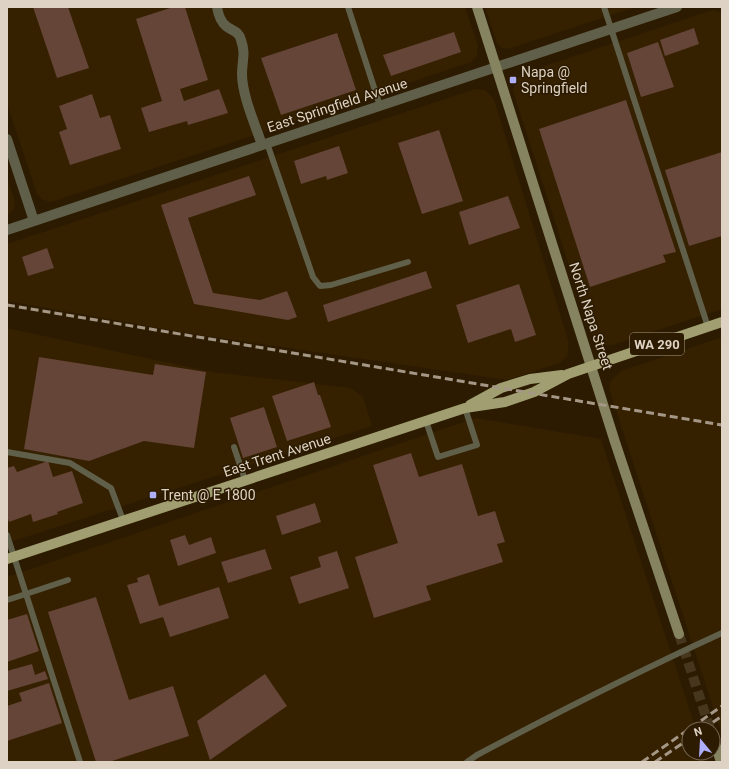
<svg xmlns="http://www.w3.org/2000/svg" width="729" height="769" font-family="Roboto,sans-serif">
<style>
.built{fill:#352000}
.building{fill:#644537}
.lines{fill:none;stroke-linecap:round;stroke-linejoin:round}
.secondary-tunnel{stroke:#47361e;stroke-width:10;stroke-dasharray:10 5;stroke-linecap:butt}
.service{stroke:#605f49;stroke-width:6}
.minor{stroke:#605f49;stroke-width:10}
.secondary{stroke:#858360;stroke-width:10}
.primary{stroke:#a19f71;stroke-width:10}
.rail{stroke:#a49785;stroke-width:3;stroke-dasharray:8 4;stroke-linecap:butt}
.poi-dot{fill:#aeaefb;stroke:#2c1b01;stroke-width:1.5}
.labels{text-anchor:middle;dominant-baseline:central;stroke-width:3;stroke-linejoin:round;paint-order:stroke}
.shield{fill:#2c1b01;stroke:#a89b89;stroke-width:1}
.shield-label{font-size:13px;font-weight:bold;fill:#ddd2c3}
.poi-label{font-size:14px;fill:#ddd2c3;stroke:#2c1b01;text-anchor:start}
.street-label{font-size:14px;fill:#ddd2c3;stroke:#2c1b01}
</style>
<rect width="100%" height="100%" fill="#2c1b01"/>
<!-- built -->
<path class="built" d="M7 7H465L478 45 477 56 471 62 240 140 51 202 43 200 37 194 7 104Z
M485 7H636L508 49 502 48 497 43Z
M712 10 718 11 722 15V309L613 345H604L597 342 591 334 513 91 516 80 524 73Z
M475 89 485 90 494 99 569 343 567 357 560 363 507 380 192 334 7 301V244Z
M7 178 15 201 14 209 7 216Z
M7 328 212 372 351 388 363 397 372 426 7 543Z
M722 337V735L609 389 610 382 621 371Z
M475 418 601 439 696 729H689V753H703L706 762H7V577Z"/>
<!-- building -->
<path class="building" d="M33 7H68L89 68 57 78Z
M173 7H185L208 80 180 89 184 101 219 89 228 113 188 125 187 121 149 132 141 108 162 101 136 19Z
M694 28 699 44 665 56 660 40Z
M454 32 461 52 391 76 383 55Z
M337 33 356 90 281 115 261 58Z
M658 42 674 87 641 97 627 53Z
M92 94 100 118 110 115 121 149 70 165 59 132 67 129 59 106Z
M626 100 676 252 663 255 666 262 590 287 539 129Z
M439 130 463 201 422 214 398 143Z
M339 146 348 173 327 180 326 176 301 184 294 161Z
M722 152V236L689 246 665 170Z
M249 176 256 195 188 218 213 293 260 300 287 291 297 317 288 320 194 304 161 205Z
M508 196 520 228 469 245 459 212Z
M47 248 54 268 28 276 22 257Z
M426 271 432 288 328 322 323 305Z
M519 284 536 335 515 342 511 329 468 343 456 305Z
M39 357 153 375 155 364 206 372 194 448 144 441 89 461 24 449Z
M314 382 318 395H320L331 427 287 441 272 396Z
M264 407 277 447 243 458 230 418Z
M411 453 419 477 462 464 478 516 495 511 505 542 497 544 503 562 426 586 431 600 374 618 355 557 398 543 373 465Z
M48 461 53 477 72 471 83 503 57 512 58 514 33 522 31 514 9 522 7 516V468L14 466 17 472Z
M315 503 321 522 282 535 276 516Z
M185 535 189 545 211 537 216 553 178 566 170 540Z
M265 549 272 569 228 583 221 562Z
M337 551 349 588 299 604 290 577 321 567 318 557Z
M149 574 159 606 219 587 229 618 170 637 163 617 140 624 127 585 138 582 137 578Z
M96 597 129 700 173 686 189 736 109 762H96L48 612Z
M27 614 39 651 7 662V620Z
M32 664 35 675 45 671 48 679 7 691V671Z
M265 674 287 706 210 760 197 721Z
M49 683 62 723 7 741V706L22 701 19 693Z"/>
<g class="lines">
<!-- secondary-tunnel -->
<path class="secondary-tunnel" d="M679 634 710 729"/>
<!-- service -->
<path class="service" d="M348 7 380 106
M604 7 708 327
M267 143 313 277 320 286 331 285 408 262
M426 421 438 457 477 445 465 408
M234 447 245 480
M7 452 70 463 111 488 123 520
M7 535 26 594 7 600
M68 580 26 594 80 762
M467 762 477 755C558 712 639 671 722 633"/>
<!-- minor -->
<path class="minor" d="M217 7C218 13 221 22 226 26 232 31 239 31 241 40 246 54 242 60 242 74 242 95 255 124 262 145
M7 139 34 221
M7 230 677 7"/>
<!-- secondary -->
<path class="secondary" d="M477 7 615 442 679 634
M713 737 721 762"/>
<!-- primary -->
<path class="primary" d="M470 405 501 388 530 379 562 375
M7 559 465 408 505 402 534 392 568 374 722 322"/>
<!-- rail -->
<path class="rail" d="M7 305 722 425
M703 729 722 716
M642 762 722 706
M655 762 689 739"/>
</g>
<!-- markers -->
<g class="poi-dot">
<rect x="509" y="76" width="8" height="8" rx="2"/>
<rect x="149" y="491" width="8" height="8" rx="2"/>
</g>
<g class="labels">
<!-- shield labels -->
<rect class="shield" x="630" y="333" width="54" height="22" rx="3"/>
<g class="shield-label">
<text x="657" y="344">WA 290</text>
</g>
<!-- poi labels -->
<g class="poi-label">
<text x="521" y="72">Napa @<tspan x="521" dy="16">Springfield</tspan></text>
<text x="161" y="495">Trent @ E 1800</text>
</g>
<!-- street labels -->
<g class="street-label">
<text transform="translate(337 105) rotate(-18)">East Springfield Avenue</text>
<text transform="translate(591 316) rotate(72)">North Napa Street</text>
<text transform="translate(277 455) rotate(-18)">East Trent Avenue</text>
</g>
</g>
<!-- border -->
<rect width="729" height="769" fill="none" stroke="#ddd2c3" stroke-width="16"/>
<!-- north arrow -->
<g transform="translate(701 741) rotate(342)"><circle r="19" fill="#2c1b01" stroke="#73644f"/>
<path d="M0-3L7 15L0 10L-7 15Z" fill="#aeaefb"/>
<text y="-6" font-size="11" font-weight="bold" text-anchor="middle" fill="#ddd2c3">N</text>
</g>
</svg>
